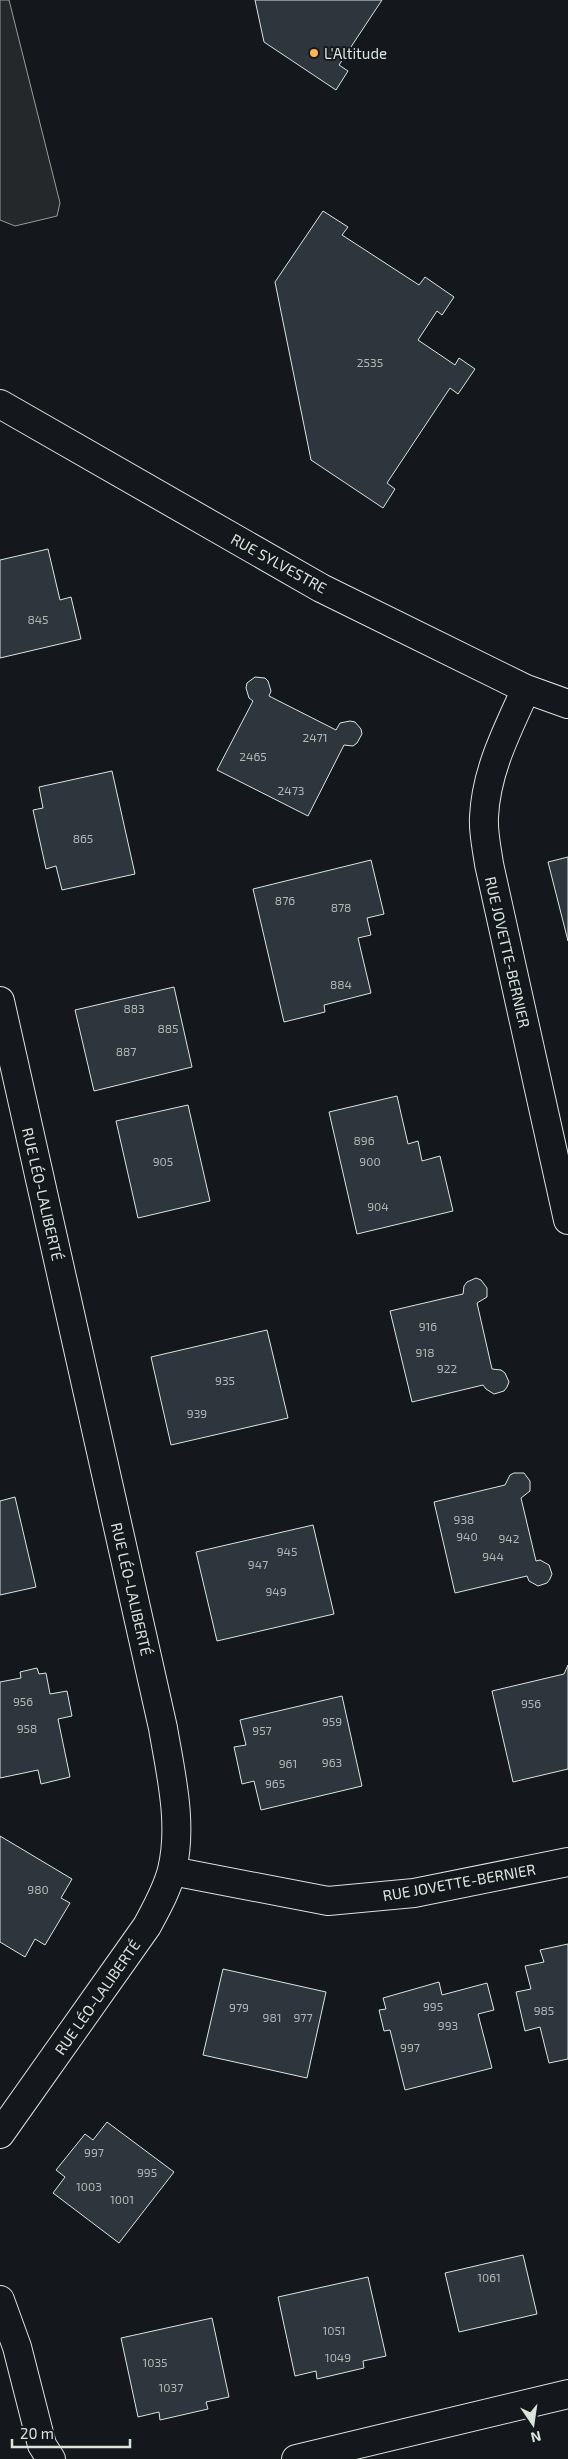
<svg xmlns="http://www.w3.org/2000/svg" width="568" height="2459" font-family="'Exo 2',sans-serif">
<style>
.parking{fill:#24282b;stroke:#939e99}
.building{fill:#2c363c;stroke:#d8e6dc}
.lines{fill:none;stroke-linecap:round;stroke-linejoin:round}
.street-casing{stroke:#d8e6dc;stroke-width:30}
.street{stroke:#14181c;stroke-width:28}
.poi-dot{fill:#ffb74d;stroke:#14181c;stroke-width:2}
.labels{text-anchor:middle;dominant-baseline:central;stroke-width:4;stroke-linejoin:round;paint-order:stroke}
.number-label{font-size:12px;fill:#adbab4}
.poi-label{font-size:15px;fill:#d8e6dc;stroke:#14181c;text-anchor:start}
.street-label{font-size:15px;fill:#d8e6dc;stroke:#14181c}
</style>
<rect width="100%" height="100%" fill="#14181c"/>
<!-- parking -->
<path class="parking" d="M0 0H9L60 203 57 216 15 226 0 220Z"/>
<!-- building -->
<path class="building" d="M255 0H382L339 65 348 71 336 90 264 42Z
M323 211 348 227 342 235 419 285 425 277 454 297 442 315 437 311 418 340 455 365 459 358 475 369 458 394 450 388 387 483 395 489 383 508 311 460 275 282Z
M48 549 60 600 71 597 81 639 0 658V560Z
M255 677 265 678 268 681 271 691 269 696 336 730 340 723 350 721 355 722 361 729 362 734 357 743 353 746 344 745 308 816 217 770 253 701 249 698 246 688 247 683Z
M112 771 135 874 62 890 56 866 46 869 33 810 43 808 39 787Z
M568 857V941L548 862Z
M371 860 384 914 367 918 371 935 358 938 371 993 324 1005 325 1012 284 1022 253 889Z
M174 987 192 1067 94 1091 75 1010Z
M397 1096 408 1144 418 1141 422 1161 440 1156 453 1211 357 1234 329 1112Z
M188 1105 210 1201 138 1218 116 1121Z
M476 1278 481 1280 487 1288V1297L477 1303 492 1369 501 1370 505 1373 509 1382 507 1387 504 1391 494 1394 486 1389 483 1385 412 1402 390 1311 463 1294 464 1286 467 1282Z
M267 1330 288 1418 171 1445 151 1357Z
M514 1473H524L530 1481V1491L521 1498 536 1561 540 1560 549 1565 552 1574 550 1579 547 1583 538 1586 529 1581 527 1576 455 1593 434 1502 505 1485 510 1475Z
M15 1497 36 1587 0 1595V1501Z
M313 1525 334 1614 217 1641 196 1552Z
M568 1665V1769L513 1782 492 1691 564 1674Z
M37 1668 39 1674 46 1673 50 1694 67 1691 72 1716 58 1719 70 1777 41 1784 38 1770 0 1778V1682L21 1678 20 1672Z
M342 1696 362 1786 261 1810 254 1781 242 1784 234 1747 246 1745 240 1720Z
M0 1836 72 1879 61 1898 70 1903 45 1945 35 1939 25 1957 0 1942Z
M568 1944V2059L549 2063 540 2027 525 2031 516 1992 531 1989 525 1966 544 1962 540 1950Z
M223 1969 326 1992 307 2078 203 2055Z
M439 1982 442 1995 487 1983 494 2010 478 2014 492 2068 405 2090 390 2030 384 2031 379 2010 386 2009 383 1998Z
M107 2122 174 2172 119 2243 53 2193 65 2177 56 2170 85 2134 93 2140Z
M523 2255 537 2314 459 2332 445 2273Z
M368 2277 386 2356 363 2361 364 2368 317 2379 316 2371 295 2376 278 2297Z
M212 2318 229 2397 206 2402 208 2409 160 2420 159 2412 138 2417 121 2338Z"/>
<g class="lines">
<!-- street casing -->
<g class="street-casing">
<path id="street" d="M0 404 321 588 526 689 568 704
M526 689C507 731 486 771 484 817 483 833 487 849 489 864L568 1220
M0 1001 163 1728C171 1775 183 1824 172 1870 167 1890 156 1909 147 1926L0 2134
M172 1871 328 1901 414 1893 568 1862
M0 2300 17 2347 42 2445 51 2459
M296 2459 568 2394"/>
</g>
<!-- street -->
<use href="#street" class="street"/>
</g>
<!-- markers -->
<circle class="poi-dot" cx="314" cy="53" r="5"/>
<g class="labels">
<!-- number labels -->
<g class="number-label">
<text x="370" y="362">2535</text>
<text x="38" y="619">845</text>
<text x="315" y="737">2471</text>
<text x="253" y="756">2465</text>
<text x="291" y="790">2473</text>
<text x="83" y="838">865</text>
<text x="285" y="900">876</text>
<text x="341" y="907">878</text>
<text x="341" y="984">884</text>
<text x="134" y="1008">883</text>
<text x="168" y="1028">885</text>
<text x="126" y="1051">887</text>
<text x="364" y="1140">896</text>
<text x="163" y="1161">905</text>
<text x="370" y="1161">900</text>
<text x="378" y="1206">904</text>
<text x="428" y="1326">916</text>
<text x="425" y="1352">918</text>
<text x="447" y="1368">922</text>
<text x="225" y="1380">935</text>
<text x="197" y="1413">939</text>
<text x="464" y="1519">938</text>
<text x="467" y="1536">940</text>
<text x="509" y="1538">942</text>
<text x="287" y="1551">945</text>
<text x="493" y="1556">944</text>
<text x="258" y="1564">947</text>
<text x="276" y="1591">949</text>
<text x="23" y="1701">956</text>
<text x="531" y="1703">956</text>
<text x="332" y="1721">959</text>
<text x="27" y="1728">958</text>
<text x="262" y="1730">957</text>
<text x="332" y="1762">963</text>
<text x="288" y="1763">961</text>
<text x="275" y="1783">965</text>
<text x="38" y="1889">980</text>
<text x="433" y="2006">995</text>
<text x="239" y="2007">979</text>
<text x="544" y="2010">985</text>
<text x="272" y="2017">981</text>
<text x="303" y="2017">977</text>
<text x="448" y="2025">993</text>
<text x="410" y="2047">997</text>
<text x="94" y="2152">997</text>
<text x="147" y="2172">995</text>
<text x="89" y="2186">1003</text>
<text x="122" y="2199">1001</text>
<text x="489" y="2277">1061</text>
<text x="334" y="2330">1051</text>
<text x="338" y="2357">1049</text>
<text x="155" y="2362">1035</text>
<text x="171" y="2387">1037</text>
</g>
<!-- poi labels -->
<g class="poi-label">
<text x="324" y="53">L'Altitude</text>
</g>
<!-- street labels -->
<g class="street-label">
<text transform="translate(279 563) rotate(29)">RUE SYLVESTRE</text>
<text transform="translate(508 952) rotate(77)">RUE JOVETTE-BERNIER</text>
<text transform="translate(43 1194) rotate(77)">RUE LÉO-LALIBERTÉ</text>
<text transform="translate(132 1589) rotate(77)">RUE LÉO-LALIBERTÉ</text>
<text transform="translate(459 1882) rotate(-10)">RUE JOVETTE-BERNIER</text>
<text transform="translate(97 1997) rotate(-55)">RUE LÉO-LALIBERTÉ</text>
</g>
</g>
<!-- north arrow -->
<g transform="translate(533 2424) rotate(167)" stroke="#14181c" stroke-width="4" paint-order="stroke">
<path d="M0-4L9 19L0 12L-9 19Z" fill="#d8e6dc"/>
<text y="-8" font-size="14" font-weight="bold" text-anchor="middle" fill="#d8e6dc">N</text>
</g>
<!-- scale -->
<path d="M12 2439v8h118v-8" fill="none" stroke="#d8e6dc" stroke-width="2.5"/>
<text x="20" y="2439" font-size="15" fill="#d8e6dc" stroke="#14181c" stroke-width="4" paint-order="stroke">20 m</text>
</svg>
